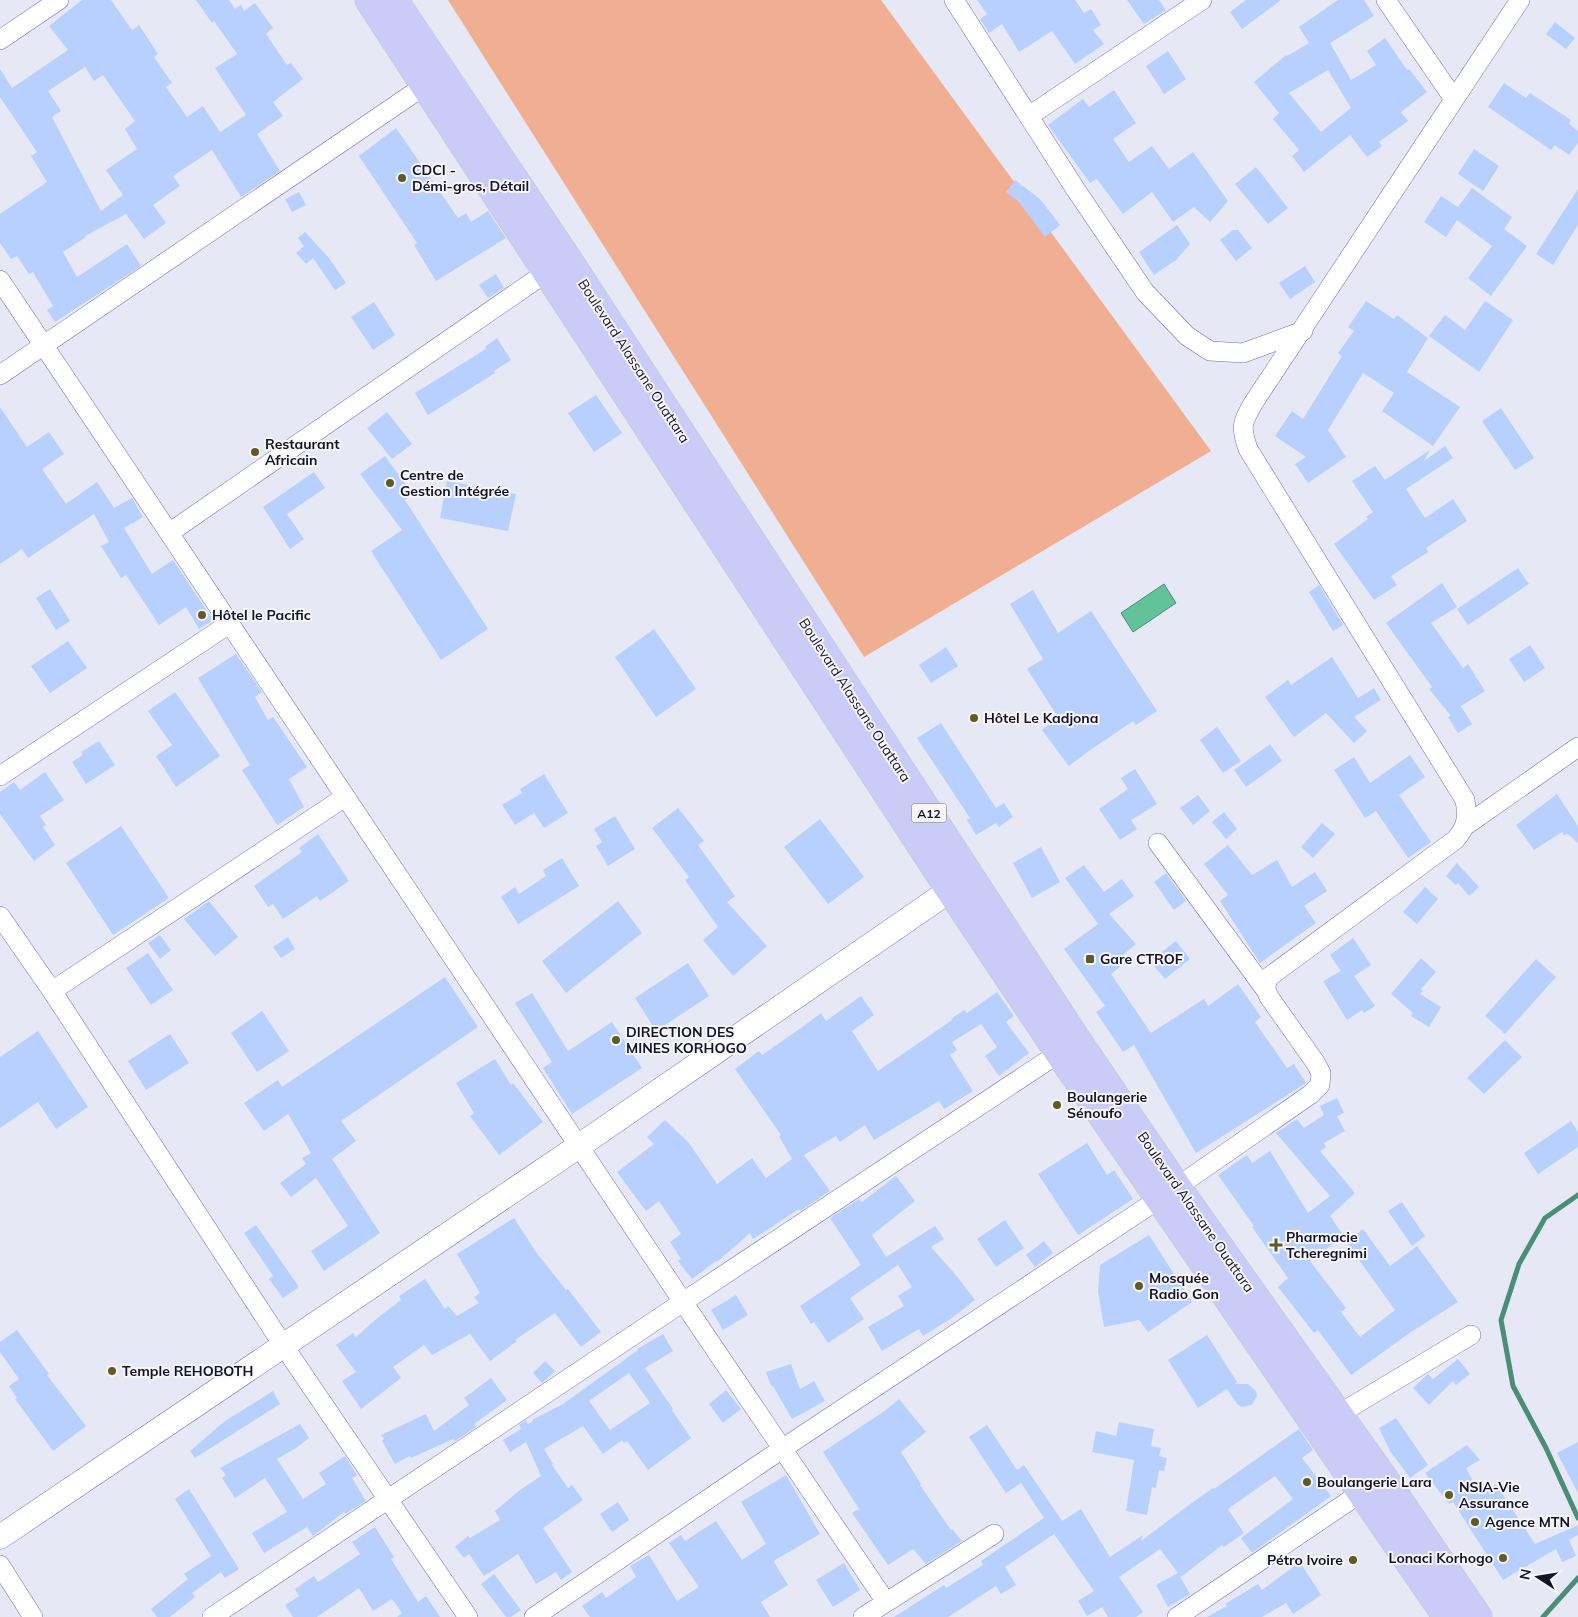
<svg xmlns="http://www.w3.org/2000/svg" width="1578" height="1617" font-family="Mulish,sans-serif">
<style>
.green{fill:#f0ae93}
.water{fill:#62c398;stroke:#4a8e77}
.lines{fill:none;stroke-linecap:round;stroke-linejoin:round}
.stream{stroke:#4a8e77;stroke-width:5}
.building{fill:#b8d0fd;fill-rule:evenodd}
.minor-casing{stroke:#6f6faf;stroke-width:20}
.tertiary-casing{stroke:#6f6faf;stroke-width:25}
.primary-casing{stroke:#c6c6cc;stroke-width:29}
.minor{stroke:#fff;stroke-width:19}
.tertiary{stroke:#fff;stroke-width:24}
.primary{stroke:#cacbf7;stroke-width:28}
.poi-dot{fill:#605a26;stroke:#f6f6f6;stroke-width:2}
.labels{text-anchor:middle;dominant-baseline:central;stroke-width:4;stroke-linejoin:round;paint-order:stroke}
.shield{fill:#f6f6f6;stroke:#575668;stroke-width:1}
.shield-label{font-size:12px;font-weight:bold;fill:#13122b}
.poi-label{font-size:14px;font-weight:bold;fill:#13122b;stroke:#f6f6f6;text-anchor:start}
.street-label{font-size:14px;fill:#13122b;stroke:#f6f6f6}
</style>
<rect width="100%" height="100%" fill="#e7e8f6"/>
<!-- green -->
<path class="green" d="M448 0H881L1211 451 864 657Z"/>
<!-- water -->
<path class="water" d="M1164 584 1176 603 1133 632 1121 613Z"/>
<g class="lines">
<!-- stream -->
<path class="stream" d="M1578 1195 1545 1218 1519 1264 1501 1320 1513 1386 1546 1448 1578 1518
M1543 1617 1578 1578"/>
</g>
<!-- building -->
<path class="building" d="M82 0H111L132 30 139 25 158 54 154 57 172 83 166 87 187 117 203 106 220 132 246 115 215 68 237 54 214 21 212 23 196 0H229L235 9 241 5 244 11 255 3 273 28 266 34 287 65 291 63 303 79 273 102 283 116 257 134 280 171 241 197 212 150 173 176 180 186 153 205 166 223 144 239 126 214 85 236 86 237 63 252 77 277 127 244 141 266 55 322 47 310 53 306 33 272 29 274 17 256 11 259 0 243V214L47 182 31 156 37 152 0 97V69L12 88 68 50 49 26ZM85 67 94 81 103 75 135 121 125 129 137 149 106 170 123 195 101 211 52 117 61 111 48 91Z
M977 0H1075L1084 13 1091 9 1101 25 1093 30 1104 44 1075 64 1052 31 1019 52 1002 24 989 33 980 19 987 14Z
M1127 0H1159L1166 10 1144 24Z
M1246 0H1281L1242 29 1230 12Z
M1338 0H1364L1374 16 1330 43 1351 80 1376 65 1367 51 1385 38 1407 70 1409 69 1427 92 1401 112 1408 121 1379 142 1382 146 1367 157 1350 135 1304 172 1292 156 1299 150 1273 119 1279 113 1254 82 1286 55 1287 56 1309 43 1299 27ZM1328 70 1351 108 1321 132 1289 93Z
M1555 22 1575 38 1566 49 1546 34Z
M1168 51 1186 79 1164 94 1146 66Z
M1504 83 1526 98 1530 93 1571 120 1569 124 1578 131V143L1569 155 1555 145 1551 150 1488 107Z
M1114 90 1136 123 1113 139 1129 162 1152 146 1169 169 1193 152 1228 201 1210 222 1194 207 1173 222 1152 192 1123 214 1097 179 1090 183 1048 125 1083 99 1089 107Z
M396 128 458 218 466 213 471 222 488 211 506 238 436 281 414 245 417 243 359 156Z
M1474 149 1499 166 1483 191 1458 174Z
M1256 167 1288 208 1268 224 1235 184Z
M1015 180 1040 199 1060 225 1045 237 1019 202 1006 192Z
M1472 188 1512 217 1504 229 1527 246 1491 296 1468 278 1492 246 1457 220 1446 237 1424 222 1441 196 1458 207Z
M1578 189V225L1553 265 1536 254Z
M299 192 306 205 292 212 285 199Z
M1177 225 1190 244 1176 260 1154 275 1139 252Z
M1233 230H1238L1252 248 1236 261 1220 240Z
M305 232 329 258 346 283 335 290 313 258 306 264 296 253 304 246 298 238Z
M1305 266 1315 282 1290 299 1279 283Z
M496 274 504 288 488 298 479 285Z
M1366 301 1394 319 1397 315 1428 338 1407 372 1460 407 1433 446 1382 411 1394 393 1363 373 1328 430 1346 457 1308 483 1295 464 1306 457 1275 436 1292 411 1303 419 1342 356 1338 353 1354 331 1348 327Z
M1485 301 1513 320 1479 372 1429 336 1445 315 1465 330Z
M374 302 395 335 373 350 351 317Z
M497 338 511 360 494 371 495 373 428 415 415 393 486 349 485 347Z
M596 395 622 433 594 452 568 413Z
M0 407 27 447 49 432 64 454 42 469 66 504 97 482 114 508 132 498 143 517 124 528 152 574 173 560 213 620 199 629 186 607 159 625 126 575 121 578 101 546 109 542 94 514 28 558 22 549 0 564Z
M1501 408 1534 458 1515 470 1482 421Z
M387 412 412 444 392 459 367 428Z
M1445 446 1453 458 1406 489 1425 518 1453 499 1467 521 1426 548 1428 552 1391 576 1397 585 1374 600 1334 544 1368 519 1366 517 1373 512 1352 481 1375 466 1385 480 1430 450 1424 461Z
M385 456 413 494 405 500 488 629 441 660 371 551 402 530 360 474Z
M314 472 325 488 287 514 304 539 290 549 263 507Z
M447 481 516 494 508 531 440 518Z
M1518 568 1529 584 1468 625 1457 609Z
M1442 583 1457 607 1431 623 1463 668 1468 664 1485 691 1461 706 1472 724 1458 733 1448 717 1451 716 1429 689 1432 687 1386 623Z
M1319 585 1343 625 1333 631 1309 592Z
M50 589 70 621 56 630 36 598Z
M1033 590 1058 633 1091 611 1157 711 1136 725 1133 721 1086 753 1069 766 1042 730 1058 717 1027 669 1043 659 1010 604Z
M654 629 696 689 656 717 615 657Z
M68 641 87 668 50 693 31 666Z
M1530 645 1545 668 1524 682 1509 659Z
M946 647 958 666 931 683 919 665Z
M236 654 262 692 255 697 268 720 273 717 307 767 289 779 304 807 277 825 242 770 250 765 198 678Z
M1332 657 1358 698 1374 688 1381 700 1354 717 1367 731 1354 743 1326 713 1294 737 1265 697 1288 680 1291 685Z
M175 692 220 756 176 787 156 756 172 745 148 711Z
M941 723 996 808 1004 803 1013 817 999 827 996 823 976 835 967 820 970 818 917 738Z
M1217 727 1241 761 1223 773 1200 740Z
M99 741 115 765 86 784 72 762 83 755 81 752Z
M1270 744 1282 761 1246 787 1234 770Z
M1410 755 1425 777 1399 795 1431 842 1408 858 1376 811 1365 818 1334 770 1354 757 1370 783Z
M1135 769 1157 804 1131 820 1137 829 1120 840 1099 809 1128 789 1121 778Z
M45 772 64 800 40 816 46 825 43 827 55 845 34 861 0 814V792L14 782 20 790Z
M544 774 568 813 544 828 534 813 515 825 502 805 522 793 520 789Z
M1557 794 1578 826V843L1568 834 1564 835 1562 832 1534 850 1516 825Z
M1198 795 1210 811 1193 825 1180 808Z
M678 808 704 841 698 845 735 896 727 902 767 946 733 976 703 940 718 927 685 880 689 877 652 828Z
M1224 812 1237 829 1226 839 1212 822Z
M615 816 635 849 608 866 596 846 602 842 594 829Z
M820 819 864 877 828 904 784 847Z
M1322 823 1335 834 1313 858 1301 847Z
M121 826 169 898 113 935 66 863Z
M318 834 349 881 320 901 317 896 283 919 273 904 268 907 254 886 302 852 299 848Z
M1228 845 1252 875 1277 860 1292 887 1315 872 1327 891 1304 906 1316 923 1260 963 1220 901 1228 895 1204 864Z
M1041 847 1060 882 1032 898 1013 863Z
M562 858 579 886 518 924 501 897 515 887 519 894 546 876 543 870Z
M1457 863 1479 887 1469 896 1458 883 1456 885 1446 876Z
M1084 865 1104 892 1122 879 1134 896 1109 914 1136 944 1116 961 1120 967 1111 974 1151 1033 1204 999 1208 1006 1238 984 1261 1017 1255 1022 1287 1068 1294 1064 1306 1083 1196 1153 1134 1045 1123 1052 1096 1012 1105 1006 1064 949 1098 924 1065 878Z
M1166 873 1186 901 1174 910 1154 882Z
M1425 887 1438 899 1417 924 1403 912Z
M209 901 238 937 215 956 184 919Z
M618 901 642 933 566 993 542 961Z
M160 935 171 950 160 959 148 943Z
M288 937 295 949 281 958 273 947Z
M1353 938 1371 965 1354 976 1375 1006 1364 1013 1362 1010 1347 1020 1323 981 1341 971 1330 955Z
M1176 941 1190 959 1165 979 1150 961Z
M148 953 173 990 151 1005 126 968Z
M1421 958 1436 972 1421 989 1423 991 1420 994 1441 1007 1429 1027 1411 1016 1413 1013 1391 994Z
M1536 959 1556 977 1505 1034 1485 1016Z
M688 963 709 996 656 1031 635 998Z
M445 977 478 1027 341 1121 356 1141 332 1159 380 1233 324 1271 311 1251 348 1226 316 1178 291 1197 280 1183 306 1164 302 1158 311 1153 288 1114 264 1131 244 1103 278 1080 282 1087Z
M997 992 1014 1016 1006 1022 1029 1053 999 1076 985 1056 997 1047 981 1024 952 1042 957 1050 950 1055 973 1091 944 1109 939 1101 874 1140 865 1125 840 1142 836 1136 804 1155 830 1191 800 1211 799 1209 753 1239 750 1233 717 1262 716 1261 692 1279 678 1261 681 1259 670 1242 681 1234 659 1201 646 1211 617 1172 654 1144 647 1137 665 1120 689 1143 717 1184 752 1158 766 1178 792 1159 779 1136 781 1135 735 1069 759 1051 762 1055 801 1028 821 1013 826 1021 861 996 874 1015 852 1031 878 1071 952 1020 951 1019 964 1010 967 1013Z
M532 993 568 1051 612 1022 642 1068 572 1114 543 1068 552 1062 515 1003Z
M262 1011 289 1051 257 1072 231 1033Z
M38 1031 88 1107 56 1129 38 1102 0 1128V1057Z
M170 1034 189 1063 146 1090 128 1061Z
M1505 1040 1522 1057 1484 1094 1467 1078Z
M495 1059 511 1085 513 1083 543 1122 499 1155 470 1116 474 1113 456 1083Z
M1337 1098 1344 1113 1337 1116 1345 1131 1324 1143 1326 1147 1320 1151 1355 1193 1330 1216 1344 1236 1310 1261 1346 1308 1341 1312 1360 1337 1395 1310 1346 1242 1363 1229 1390 1266 1417 1246 1458 1302 1411 1332 1351 1375 1318 1330 1314 1333 1278 1287 1288 1278 1252 1227 1254 1226 1218 1175 1247 1155 1252 1163 1270 1151 1308 1213 1330 1196 1276 1133 1297 1119 1304 1128 1324 1115 1320 1106Z
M1571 1121 1578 1132V1147L1538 1174 1524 1153Z
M1087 1143 1107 1175 1114 1170 1133 1199 1078 1235 1038 1174Z
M896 1176 915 1201 872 1235 886 1257 935 1226 944 1239 931 1247 955 1274 975 1300 952 1318 923 1336 919 1329 882 1351 868 1327 904 1306 898 1296 912 1287 898 1265 850 1298 864 1319 828 1343 814 1322 811 1324 800 1306 861 1265 830 1218 859 1199 862 1202Z
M1402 1202 1425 1236 1412 1246 1388 1211Z
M514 1218 536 1252 566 1290 568 1289 601 1332 581 1347 555 1313 515 1340 517 1341 490 1361 470 1334 432 1355 424 1345 393 1367 401 1378 361 1409 342 1381 356 1372 336 1345 353 1333 356 1337 375 1320 401 1300 399 1296 425 1279 445 1309 448 1306 457 1316 479 1303 474 1297 480 1293 457 1254Z
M1005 1220 1024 1248 996 1267 977 1239Z
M256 1225 299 1287 283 1298 269 1279 273 1276 244 1233Z
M1149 1235 1192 1302 1148 1332 1139 1320 1104 1327 1098 1292 1100 1265Z
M1044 1241 1053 1253 1035 1267 1026 1255Z
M736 1295 748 1315 723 1330 711 1310Z
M17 1330 49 1374 47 1375 86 1426 53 1451 15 1399 17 1398 9 1386 19 1379 0 1352V1342Z
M663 1334 673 1351 645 1368 673 1409 672 1410 691 1438 648 1470 627 1441 624 1443 622 1440 603 1454 583 1426 544 1449 553 1464 552 1465 568 1488 572 1485 583 1500 543 1528 572 1572 561 1580 556 1572 536 1584 518 1554 484 1576 469 1554 464 1558 455 1547 468 1536 470 1538 500 1520 495 1511 520 1490 541 1476 526 1442 510 1452 503 1440 521 1429 519 1425 526 1420 528 1424 533 1421 532 1420 563 1404 638 1350 637 1349ZM629 1373 650 1403 610 1430 589 1401Z
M1207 1335 1237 1382 1235 1384H1248L1256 1391 1257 1396 1252 1405 1242 1407 1237 1404 1227 1389 1198 1408 1168 1360Z
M1458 1359 1470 1374 1456 1385 1453 1381 1429 1405 1413 1388 1428 1374 1433 1379Z
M545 1361 555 1371 542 1383 533 1373Z
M791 1364 800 1389 814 1381 825 1401 792 1419 773 1386H771L766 1372Z
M491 1378 507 1400 474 1424 476 1427 455 1441 453 1439 411 1458 410 1456 395 1464 382 1441 384 1439 381 1435 426 1414 434 1431 469 1405 464 1398Z
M726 1390 741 1409 723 1423 709 1404Z
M273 1391 280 1404 195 1458 190 1451 225 1421Z
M899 1399 926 1432 901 1452 921 1484 920 1485 951 1530 952 1529 962 1541 926 1564 913 1549 888 1565 852 1513 859 1509 823 1452 886 1410Z
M1396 1418 1428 1465 1410 1478 1390 1451 1379 1428Z
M1119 1422 1154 1429 1151 1446 1161 1448 1159 1456 1167 1458 1164 1471 1159 1470 1156 1488 1152 1487 1147 1515 1126 1511 1134 1460 1092 1452 1096 1431 1116 1436Z
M300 1424 309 1438 296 1448 277 1459 303 1499 326 1484 319 1473 345 1456 357 1475 352 1478 366 1501 345 1514 344 1512 313 1536 307 1527 264 1553 252 1533 287 1512 265 1478 235 1498 222 1478 226 1475 220 1468Z
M987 1425 1017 1470 1024 1465 1062 1521 1081 1509 1110 1557 1143 1535 1141 1541 1193 1502 1213 1488 1214 1489 1299 1429 1313 1450 1302 1458 1331 1496 1252 1553 1241 1538 1293 1499 1275 1476 1228 1509 1244 1533 1224 1547 1222 1545 1181 1577 1179 1575 1190 1594 1168 1607 1156 1585 1178 1573 1160 1549 1119 1577 1143 1612 1136 1617H1108L1102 1607 1087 1616 1078 1601 1094 1591 1054 1534 1005 1567 1016 1585 1001 1594 996 1586 948 1617H894L944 1585 946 1588 983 1565 981 1561 1044 1518 1021 1483 1006 1493 969 1437Z
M1578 1442V1493L1557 1453Z
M1467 1445 1480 1460 1466 1468 1480 1494 1496 1484 1535 1544 1578 1525V1535L1569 1540 1576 1556 1562 1562 1556 1549 1503 1580 1453 1502 1449 1504 1425 1473Z
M786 1475 820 1534 775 1560 774 1562 788 1585 761 1602 770 1617H590L582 1606 602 1592 606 1598 636 1577 630 1566 649 1555 677 1601 699 1587 669 1543 681 1535 685 1541 716 1521 742 1560 766 1544 741 1502Z
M189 1489 239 1569 225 1578 221 1572 192 1593 195 1597 170 1617H157L151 1609 188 1579 184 1574 211 1556 175 1499Z
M618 1502 629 1520 612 1532 600 1514Z
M375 1527 394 1557 391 1559 418 1602 426 1596 440 1617H397L402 1613 392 1599 373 1611 359 1588 317 1617H293L285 1605 299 1596 295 1589 314 1576 318 1582 360 1554 352 1542Z
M1300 1562 1321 1595 1293 1614 1286 1603 1262 1617H1207L1227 1606 1225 1604 1258 1584 1262 1590Z
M844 1563 860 1590 833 1607 816 1580Z
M494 1574 521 1610 511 1617H506L481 1584Z"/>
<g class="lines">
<!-- minor casing -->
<g class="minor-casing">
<path id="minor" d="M954 0 1076 190 1145 292 1187 336 1210 351 1243 353 1303 331
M1386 0 1454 99
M0 40 59 0
M1029 116 1202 0
M0 280 683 1302 886 1602
M0 375 424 86
M169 533 557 265
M0 776 229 624
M1465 826 1578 747
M1158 843 1265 989
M0 916 52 991 283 1345 468 1617
M52 991 345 797
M1339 1414 1471 1335
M0 1565 33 1617
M212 1617 683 1302 1068 1047
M534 1617 782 1449 1177 1187 1311 1094 1320 1085 1321 1073 1315 1062 1269 997C1265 989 1265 985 1269 977L1455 840C1467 827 1468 817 1465 800L1248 449C1240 426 1242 423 1254 402L1520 0
M863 1617 994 1534
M1177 1617 1371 1486"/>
</g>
<!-- tertiary casing -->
<g class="tertiary-casing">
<path id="tertiary" d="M0 1537 579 1146 965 880"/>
</g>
<!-- primary casing -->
<g class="primary-casing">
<path id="primary" d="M369 0 950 890 1059 1053 1447 1617
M394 0 567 258 1077 1040 1177 1187 1383 1477 1478 1617"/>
</g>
<!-- minor -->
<use href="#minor" class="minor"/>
<!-- tertiary -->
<use href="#tertiary" class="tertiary"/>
<!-- primary -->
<use href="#primary" class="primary"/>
</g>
<!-- markers -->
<g class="poi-dot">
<circle cx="402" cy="178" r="5"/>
<circle cx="255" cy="452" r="5"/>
<circle cx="390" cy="483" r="5"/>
<circle cx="202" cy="615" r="5"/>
<circle cx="974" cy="718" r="5"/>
<rect x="1085" y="954" width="10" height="10" rx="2.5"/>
<circle cx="616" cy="1040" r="5"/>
<circle cx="1057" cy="1105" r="5"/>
<path d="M1273.5 1237.5h5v5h5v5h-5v5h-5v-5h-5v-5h5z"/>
<circle cx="1139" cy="1286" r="5"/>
<circle cx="112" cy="1371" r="5"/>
<circle cx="1307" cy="1482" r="5"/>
<circle cx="1449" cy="1495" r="5"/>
<circle cx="1475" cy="1522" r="5"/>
<circle cx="1503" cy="1558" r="5"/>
<circle cx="1353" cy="1560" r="5"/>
</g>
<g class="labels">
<!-- shield labels -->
<rect class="shield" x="911.5" y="803.5" width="35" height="19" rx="4"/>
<g class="shield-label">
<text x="929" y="813">A12</text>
</g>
<!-- poi labels -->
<g class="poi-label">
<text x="412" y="170">CDCI -<tspan x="412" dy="16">Démi-gros, Détail</tspan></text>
<text x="265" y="444">Restaurant<tspan x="265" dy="16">Africain</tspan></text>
<text x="400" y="475">Centre de<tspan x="400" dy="16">Gestion Intégrée</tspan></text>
<text x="212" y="615">Hôtel le Pacific</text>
<text x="984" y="718">Hôtel Le Kadjona</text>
<text x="1100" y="959">Gare CTROF</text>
<text x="626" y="1032">DIRECTION DES<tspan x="626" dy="16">MINES KORHOGO</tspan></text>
<text x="1067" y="1097">Boulangerie<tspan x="1067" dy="16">Sénoufo</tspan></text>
<text x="1286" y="1237">Pharmacie<tspan x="1286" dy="16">Tcheregnimi</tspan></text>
<text x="1149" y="1278">Mosquée<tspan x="1149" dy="16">Radio Gon</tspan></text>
<text x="122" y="1371">Temple REHOBOTH</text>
<text x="1317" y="1482">Boulangerie Lara</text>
<text x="1459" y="1487">NSIA-Vie<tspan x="1459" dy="16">Assurance</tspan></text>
<text x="1485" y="1522">Agence MTN</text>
<text x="1493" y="1558" text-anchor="end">Lonaci Korhogo</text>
<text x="1343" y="1560" text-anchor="end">Pétro Ivoire</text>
</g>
<!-- street labels -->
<g class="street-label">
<text transform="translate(634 361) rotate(57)">Boulevard Alassane Ouattara</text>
<text transform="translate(855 700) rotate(57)">Boulevard Alassane Ouattara</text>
<text transform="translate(1196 1212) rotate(55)">Boulevard Alassane Ouattara</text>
</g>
</g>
<!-- north arrow -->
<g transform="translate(1538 1577) rotate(282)" stroke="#f6f6f6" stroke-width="4" paint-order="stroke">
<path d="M0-4L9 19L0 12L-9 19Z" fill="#13122b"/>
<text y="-8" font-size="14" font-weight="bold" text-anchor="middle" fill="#13122b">N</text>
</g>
</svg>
